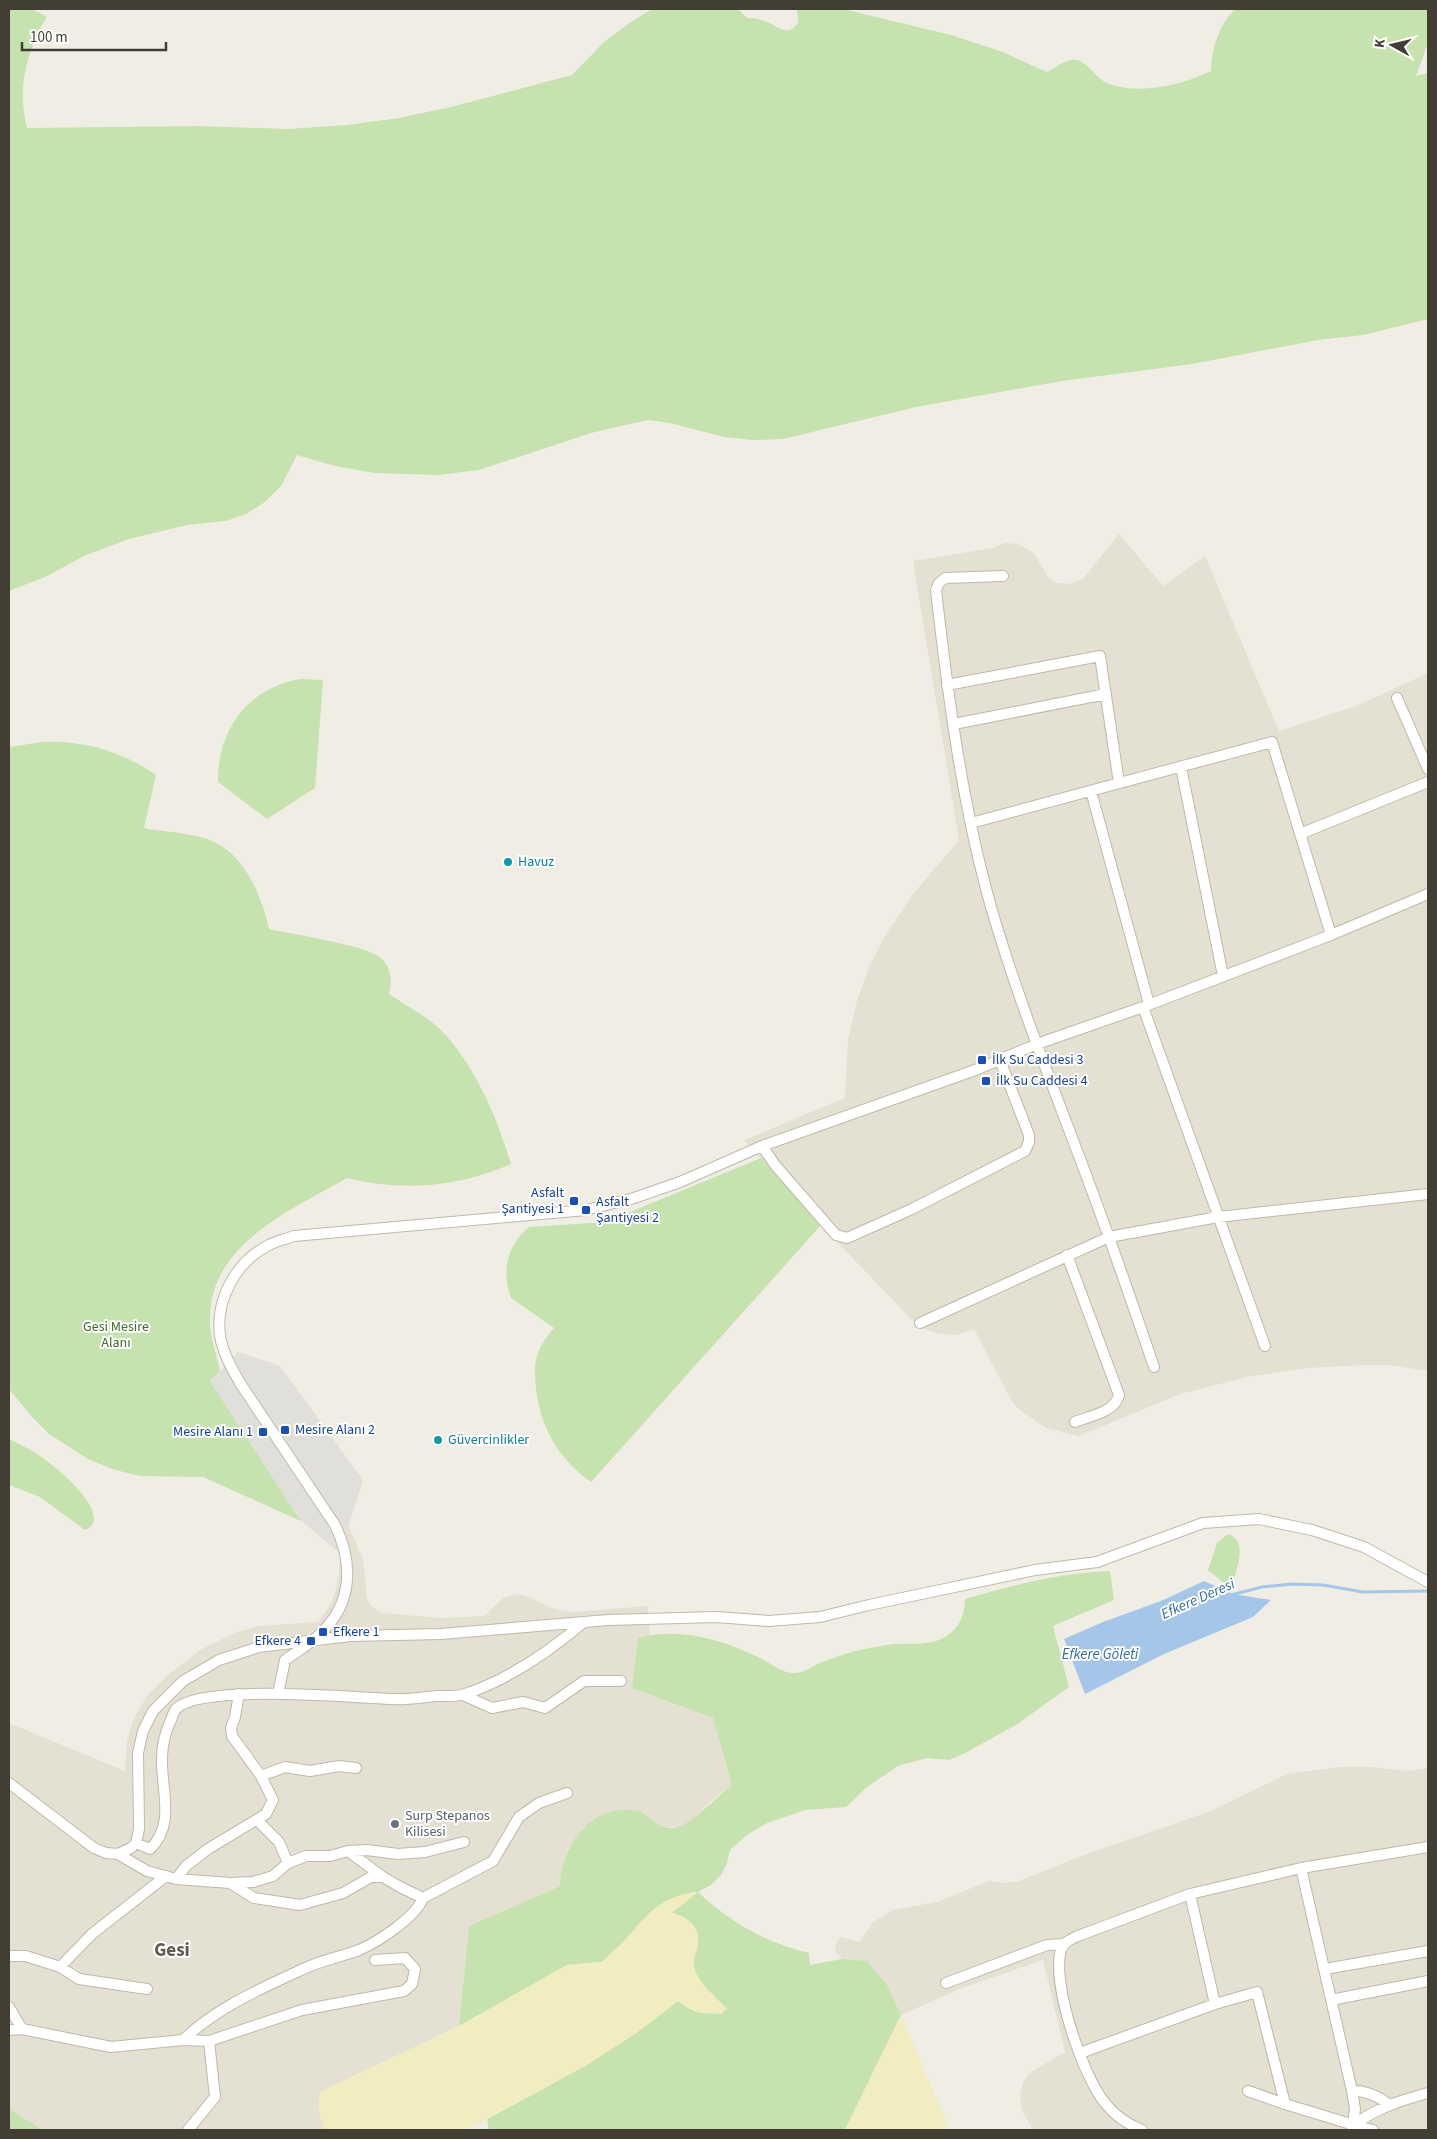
<svg xmlns="http://www.w3.org/2000/svg" width="1437" height="2139" font-family="'Source Sans 3',sans-serif">
<style>
.residential{fill:#e4e0d2}
.green{fill:#c6e2af}
.sand{fill:#f2edc1}
.parking{fill:#e1dfdc}
.water{fill:#a4c6e9}
.lines{fill:none;stroke-linecap:round;stroke-linejoin:round}
.stream{stroke:#a4c6e9;stroke-width:3}
.minor-casing{stroke:#beb9aa;stroke-width:12}
.minor{stroke:#fff;stroke-width:10}
.culture-dot{fill:#0f9aa8;stroke:#fff;stroke-width:2}
.transit-dot{fill:#1a4fb4;stroke:#fff;stroke-width:2}
.worship-dot{fill:#6b7280;stroke:#fff;stroke-width:2}
.labels{text-anchor:middle;dominant-baseline:central;stroke-width:4;stroke-linejoin:round;paint-order:stroke}
.culture-label{font-size:14px;fill:#0d838f;stroke:#fff;text-anchor:start}
.transit-label{font-size:14px;fill:#164399;stroke:#fff;text-anchor:start}
.park-label{font-size:14px;fill:#406e2d;stroke:#fff}
.worship-label{font-size:14px;fill:#5b616d;stroke:#fff;text-anchor:start}
.water-label{font-size:15px;font-style:italic;fill:#386ca3;stroke:#fff}
.district-label{font-size:19px;font-weight:bold;fill:#635c4c;stroke:#fff}
</style>
<rect width="100%" height="100%" fill="#f0eee4"/>
<!-- residential -->
<path class="residential" d="M1119 534 1163 586 1205 556 1279 731 1356 706 1428 673V1371L1390 1365H1363L1308 1368 1247 1377 1180 1394 1079 1436 1046 1428 1020 1410 1012 1402 974 1329 957 1335 940 1334 924 1329 912 1320 821 1225 744 1140 845 1098 848 1039 857 1001 869 967 886 934 913 894 959 840 913 561 993 548 1005 543 1018 544 1034 553 1048 577 1057 583 1068 584 1083 579Z
M348 1525 363 1559 367 1598 372 1607 383 1613 440 1618 484 1616 503 1598 516 1594 527 1596 551 1608 573 1612 648 1606 650 1635 638 1638 632 1688 713 1718 732 1785 710 1802 690 1822 680 1827H663L653 1822 646 1814 630 1810 613 1812 598 1818 583 1828 568 1849 562 1867 560 1886 469 1926 459 2026 320 2092 319 2111 324 2130H43L9 2109V1723L125 1771 127 1740 134 1718 147 1696 170 1673 202 1649 237 1632 258 1626 318 1622 330 1605 338 1585 340 1553Z
M1340 1767H1373L1407 1771 1428 1768V2130H1033L1022 2110 1020 2096 1023 2083 1028 2074 1065 2052 1043 1960 962 1988 901 2015 887 1985 867 1961 842 1959 835 1951 836 1944 841 1937 860 1942 872 1923 893 1910 937 1902 989 1881 1005 1883 1019 1881 1081 1856 1211 1811 1287 1774Z"/>
<!-- green -->
<path class="green" d="M9 9H32L47 17C26 51 17 89 27 128L198 126 288 129 347 125 399 118 451 107 572 75 604 42 631 22 652 9H738L747 18C754 18 761 19 767 22 779 27 789 38 798 22L797 9H843L951 35 1000 51 1047 72C1053 69 1060 64 1067 61 1086 54 1094 79 1109 84 1141 95 1182 85 1211 71 1212 47 1218 27 1235 9H1426L1428 12V43L1416 76 1428 73V319L1363 335 1318 340 1192 364 1062 381 916 407 783 439 753 440 724 437 670 423 648 420 591 433 479 470 438 475 374 473 335 466 297 455 281 486 265 502 246 514 226 521 187 525 129 539 86 555 45 577 9 591Z
M301 679 323 680 315 788 267 819 218 782C218 728 248 688 301 679Z
M42 742C84 740 121 751 156 775L144 828C163 832 195 833 212 841 245 855 262 897 269 929 291 934 363 945 378 956 391 965 393 980 389 994 405 1005 426 1016 440 1029 475 1065 497 1117 511 1164 458 1187 403 1192 347 1178 290 1211 208 1244 210 1322 210 1338 217 1355 220 1371L210 1381 301 1521 203 1477 141 1476 115 1470 88 1459 49 1434 32 1417 9 1389V747Z
M761 1158 821 1225 591 1482C561 1461 543 1432 537 1396 533 1366 533 1352 554 1328L511 1298C501 1271 507 1245 529 1227L606 1222Z
M9 1439C19 1444 30 1449 40 1456 54 1465 117 1516 85 1530L40 1497 9 1485Z
M1228 1534C1250 1542 1235 1572 1231 1589L1208 1570 1217 1543Z
M1110 1571 1114 1600 1053 1626 1069 1687 1016 1725 965 1753 949 1760 927 1758 898 1766 867 1787 846 1807 805 1810 767 1823 747 1835 730 1850 727 1863 721 1875 711 1885 698 1892C730 1922 766 1943 809 1953L810 1965 842 1959 867 1961 887 1985 901 2015 845 2130H489L487 2119C554 2084 619 2048 678 2001 695 2014 707 2017 727 2009 716 1997 691 1978 693 1960 695 1949 700 1944 697 1932L677 1914 671 1913 697 1892C665 1896 652 1909 633 1932 623 1943 612 1952 602 1962L567 1965 459 2026 469 1926 560 1886C561 1845 592 1802 637 1811 653 1815 657 1832 678 1827 690 1825 719 1795 732 1785L713 1718 632 1688 638 1638C679 1627 720 1639 758 1657 769 1662 780 1672 792 1673 803 1674 811 1667 820 1663 832 1658 844 1654 856 1651 868 1648 881 1646 893 1644 910 1643 930 1646 945 1637 959 1629 965 1615 965 1599 1013 1585 1059 1573 1110 1571Z
M9 2109 43 2130H9Z"/>
<!-- sand -->
<path class="sand" d="M698 1892 672 1913C687 1916 701 1927 698 1944 697 1954 691 1960 695 1970 699 1982 717 2000 727 2009L721 2014 698 2012 678 2001 635 2034 587 2065 466 2130H324L319 2111 320 2092 459 2026 567 1965 602 1962C613 1952 624 1942 633 1931 653 1908 666 1896 698 1892Z
M901 2015 950 2130H845Z"/>
<!-- parking -->
<path class="parking" d="M238 1352 280 1366 363 1480 340 1553 301 1521 210 1381Z"/>
<!-- water -->
<path class="water" d="M1204 1581 1233 1594 1271 1600 1253 1617 1164 1654 1085 1694 1064 1639 1103 1622 1161 1601Z"/>
<g class="lines">
<!-- stream -->
<path class="stream" d="M1231 1595 1262 1587 1292 1584 1323 1585 1363 1592 1428 1591"/>
<!-- minor casing -->
<g class="minor-casing">
<path id="minor" d="M1003 576 945 578 939 583 936 590C948 697 962 804 991 907 1017 997 1052 1084 1085 1172 1109 1236 1132 1302 1154 1367
M947 685 1100 656 1119 783
M1397 698 1428 769
M954 724 1106 694
M1181 767 1223 976
M1091 791 1149 1004
M971 823 1272 742 1331 935
M1300 834 1428 782
M1143 1007 1265 1346
M762 1146 775 1165 836 1235 847 1238 912 1209 1025 1151 1029 1142V1135L1000 1060
M1067 1255 1119 1395C1115 1412 1090 1416 1075 1422
M920 1323 1109 1237 1218 1217 1428 1194
M278 1694 285 1660C298 1651 312 1643 322 1632 353 1602 353 1562 335 1525L240 1383C232 1369 225 1357 221 1341 213 1303 235 1262 269 1245 276 1241 286 1239 294 1236L586 1210 634 1198 680 1182 762 1146 978 1069 1037 1044 1143 1007 1331 935 1428 894
M463 1695 492 1708 523 1702 545 1708 584 1681H621
M261 1776 285 1767 310 1771 339 1766 356 1768
M9 1783 94 1848 106 1853 118 1854 131 1848 136 1843 139 1829 138 1753 143 1731 153 1711 183 1681 219 1660 259 1647 350 1636 441 1634 608 1620 716 1617 769 1621 820 1617 869 1605 1035 1570 1097 1562 1203 1523 1259 1519 1312 1530 1364 1547 1428 1582
M257 1820 279 1842 288 1863
M136 1843 150 1849C176 1824 161 1790 162 1759 162 1748 165 1733 170 1722 172 1719 173 1712 176 1709 200 1683 354 1698 393 1699 408 1700 423 1697 438 1696 446 1696 457 1697 465 1694 507 1680 550 1651 584 1622
M348 1851 383 1877
M118 1854 147 1871 176 1879 230 1883 254 1898 300 1905 343 1893 371 1877H383L402 1888 423 1898
M1301 1868 1352 2091 1355 2109 1352 2130
M176 1879 186 1866 208 1849 266 1814 273 1800 261 1776 232 1736 231 1728 235 1717 239 1694
M230 1883 253 1882 273 1876 288 1863 306 1856H330L348 1851 367 1850 398 1854 425 1852 464 1842
M1190 1894 1215 2004
M9 1956H26L60 1967 92 1934 166 1876
M60 1967 79 1979 147 1989
M1325 1969 1428 1951
M946 1983 1047 1945 1064 1944
M1331 2000 1428 1981
M9 2007 22 2029
M9 2030 22 2029 111 2047 183 2040 209 2041 302 2010 404 1991 412 1984 415 1969 405 1958 375 1960
M183 2040C216 2008 260 1989 301 1970 319 1961 340 1957 359 1950 378 1942 416 1917 423 1898L493 1861 519 1817 539 1803 567 1793
M1080 2053 1215 2004 1257 1992 1285 2104
M1248 2091 1285 2104 1354 2125C1376 2108 1402 2100 1428 2093
M1352 2091C1364 2090 1381 2097 1389 2105
M1354 2125 1373 2130
M188 2130 215 2097 209 2041
M1142 2130C1127 2124 1115 2116 1105 2103 1083 2077 1051 1983 1061 1950 1064 1942 1071 1939 1078 1936L1190 1894 1301 1868 1428 1847"/>
</g>
<!-- minor -->
<use href="#minor" class="minor"/>
</g>
<!-- markers -->
<g class="culture-dot">
<circle cx="508" cy="862" r="5"/>
<circle cx="438" cy="1440" r="5"/>
</g>
<g class="transit-dot">
<rect x="977" y="1055" width="10" height="10" rx="2.5"/>
<rect x="981" y="1076" width="10" height="10" rx="2.5"/>
<rect x="569" y="1196" width="10" height="10" rx="2.5"/>
<rect x="581" y="1205" width="10" height="10" rx="2.5"/>
<rect x="280" y="1425" width="10" height="10" rx="2.5"/>
<rect x="258" y="1427" width="10" height="10" rx="2.5"/>
<rect x="318" y="1627" width="10" height="10" rx="2.5"/>
<rect x="306" y="1636" width="10" height="10" rx="2.5"/>
</g>
<circle class="worship-dot" cx="395" cy="1824" r="5"/>
<g class="labels">
<!-- culture labels -->
<g class="culture-label">
<text x="518" y="862">Havuz</text>
<text x="448" y="1440">Güvercinlikler</text>
</g>
<!-- transit labels -->
<g class="transit-label">
<text x="992" y="1060">İlk Su Caddesi 3</text>
<text x="996" y="1081">İlk Su Caddesi 4</text>
<text x="564" y="1193" text-anchor="end">Asfalt<tspan x="564" dy="16">Şantiyesi 1</tspan></text>
<text x="596" y="1202">Asfalt<tspan x="596" dy="16">Şantiyesi 2</tspan></text>
<text x="295" y="1430">Mesire Alanı 2</text>
<text x="253" y="1432" text-anchor="end">Mesire Alanı 1</text>
<text x="333" y="1632">Efkere 1</text>
<text x="301" y="1641" text-anchor="end">Efkere 4</text>
</g>
<!-- park labels -->
<g class="park-label">
<text x="116" y="1327">Gesi Mesire<tspan x="116" dy="16">Alanı</tspan></text>
</g>
<!-- worship labels -->
<g class="worship-label">
<text x="405" y="1816">Surp Stepanos<tspan x="405" dy="16">Kilisesi</tspan></text>
</g>
<!-- water labels -->
<g class="water-label">
<text transform="translate(1198 1599) rotate(-24)">Efkere Deresi</text>
<text x="1100" y="1654">Efkere Göleti</text>
</g>
<!-- district labels -->
<g class="district-label">
<text x="172" y="1950">Gesi</text>
</g>
</g>
<!-- border -->
<rect width="1437" height="2139" fill="none" stroke="#423e34" stroke-width="20"/>
<!-- north arrow -->
<g transform="translate(1392 45) rotate(278)" stroke="#ffffff" stroke-width="4" paint-order="stroke">
<path d="M0-4L9 19L0 12L-9 19Z" fill="#423e34"/>
<text y="-8" font-size="14" font-weight="bold" text-anchor="middle" fill="#423e34">K</text>
</g>
<!-- scale -->
<path d="M22 42v8h144v-8" fill="none" stroke="#423e34" stroke-width="2.5"/>
<text x="30" y="42" font-size="15" fill="#423e34" stroke="#ffffff" stroke-width="4" paint-order="stroke">100 m</text>
</svg>
